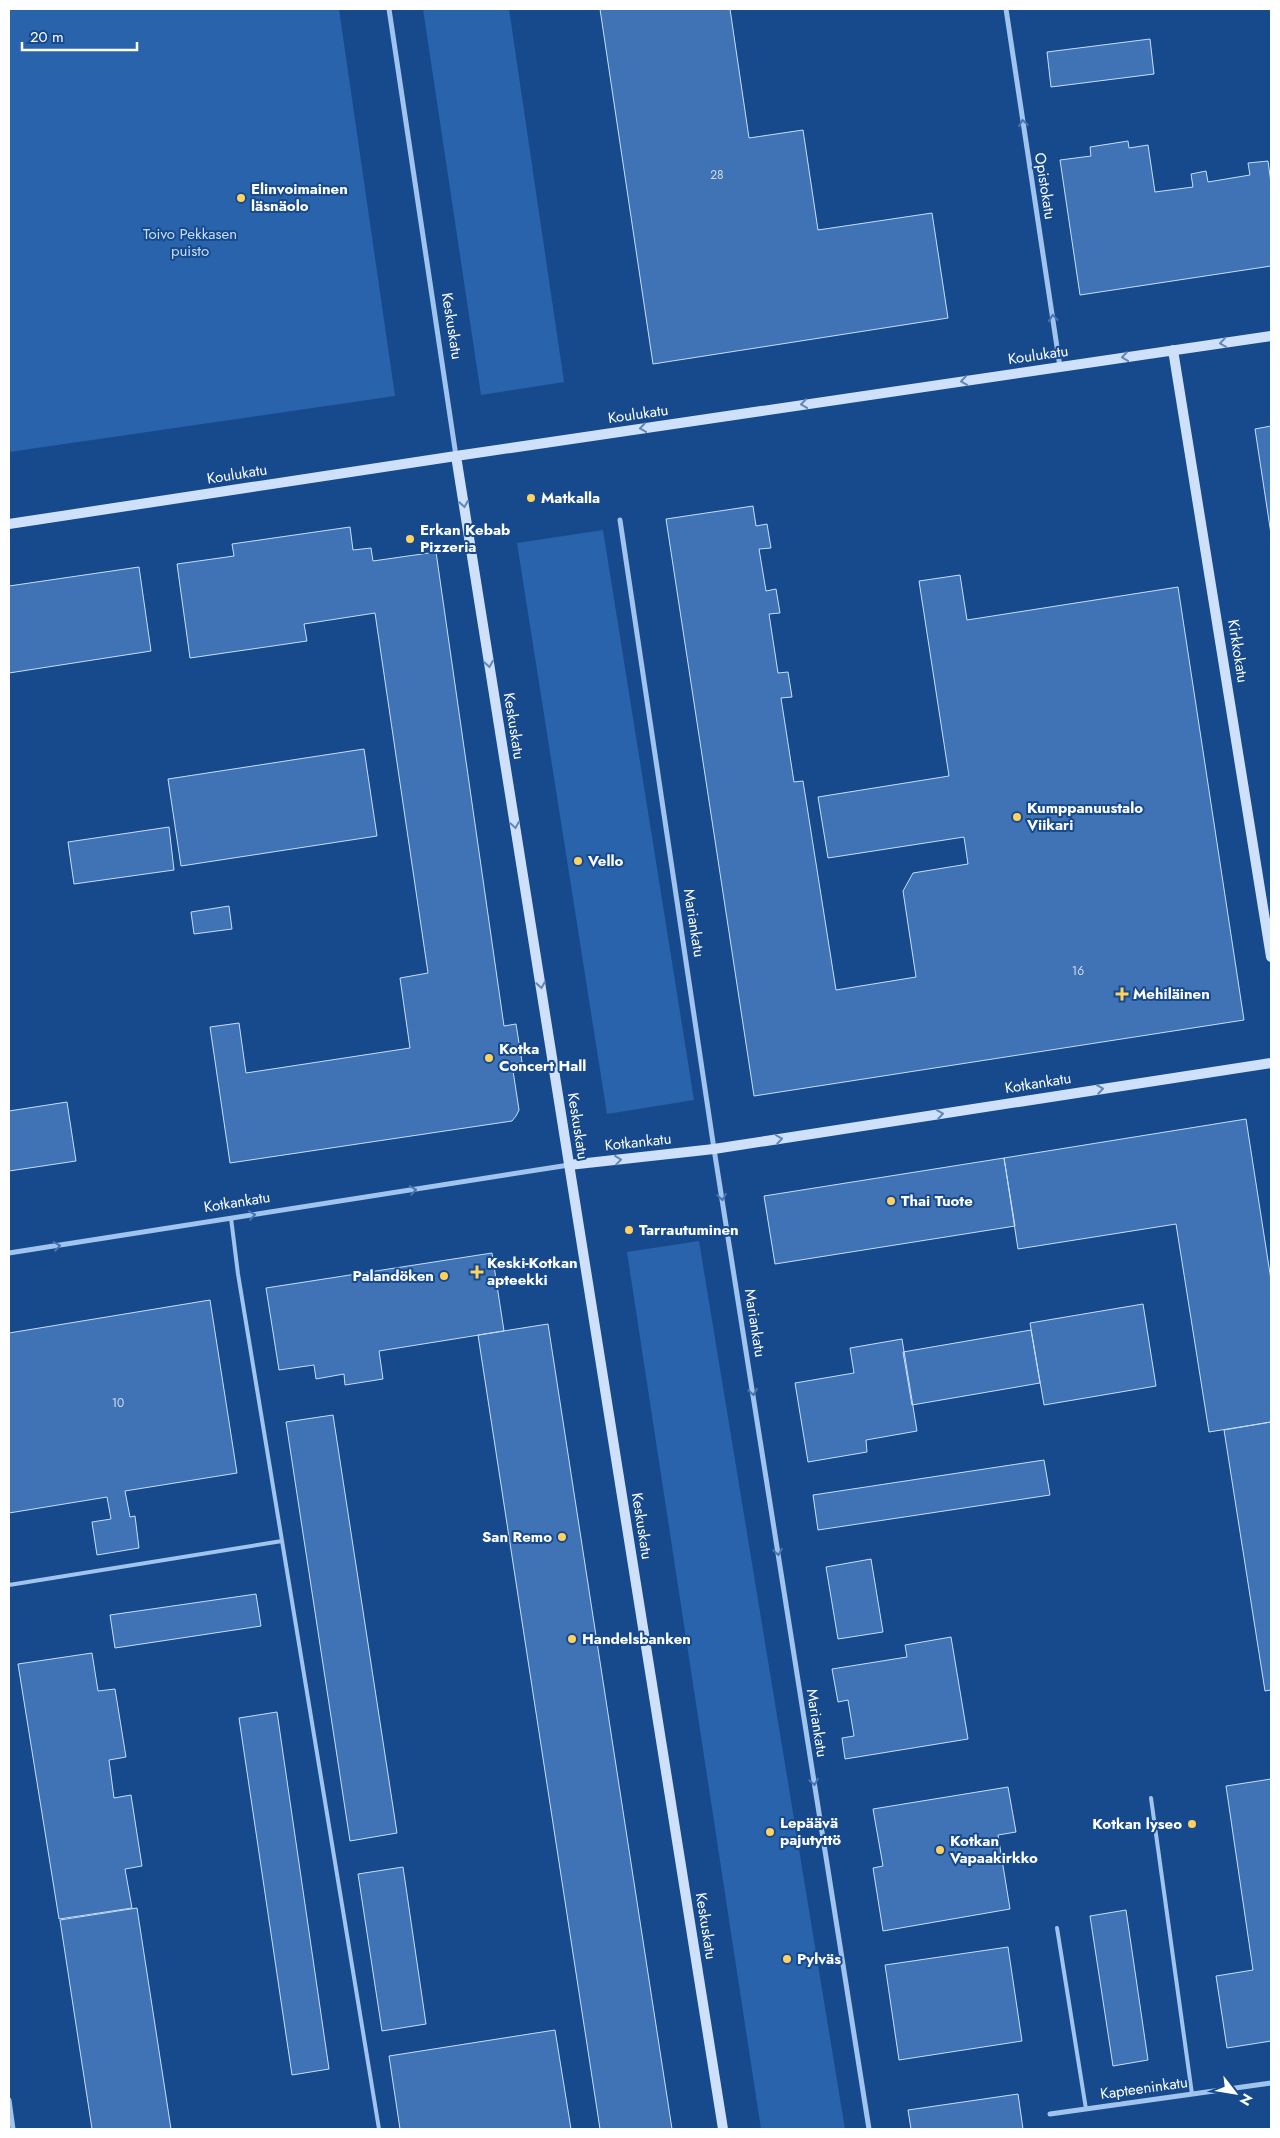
<svg xmlns="http://www.w3.org/2000/svg" width="1280" height="2138" font-family="Jost,sans-serif">
<style>
.green{fill:#2963ab}
.building{fill:#3f73b5;stroke:#c7defb}
.lines{fill:none;stroke-linecap:round;stroke-linejoin:round}
.service{stroke:#a1c4ef;stroke-width:4}
.minor{stroke:#a1c4ef;stroke-width:5}
.secondary{stroke:#cfe1fa;stroke-width:10}
.oneway{stroke:#4775af}
.oneway2{stroke:#6186b8}
.poi-dot{fill:#ffd15f;stroke:#174a8c;stroke-width:2}
.labels{text-anchor:middle;dominant-baseline:central;stroke-width:4;stroke-linejoin:round;paint-order:stroke}
.number-label{font-size:12px;fill:#cfdcec}
.street-label{font-size:15px;fill:#fff;stroke:#174a8c}
.poi-label{font-size:15px;font-weight:bold;fill:#fff;stroke:#174a8c;text-anchor:start}
.park-label{font-size:15px;fill:#c7defb;stroke:#174a8c}
</style>
<rect width="100%" height="100%" fill="#174a8c"/>
<!-- green -->
<path class="green" d="M9 9H339L395 396 9 452Z
M423 9H509L564 382 481 395Z
M603 530 694 1100 607 1114 517 543Z
M699 1241 845 2129H761L627 1252Z"/>
<!-- building -->
<path class="building" d="M600 9H730L749 138 803 130 818 230 932 213 948 318 653 364Z
M1150 39 1154 74 1051 87 1047 52Z
M1128 141 1129 148 1148 145 1155 192 1193 187 1191 174 1206 171 1208 182 1250 175 1248 163 1268 161 1271 183V266L1080 295 1060 160 1091 156 1090 147Z
M1271 426V534L1255 429Z
M753 506 756 526 767 524 771 548 759 549 766 591 776 589 780 613 769 614 778 673 788 672 792 697 781 698 794 782 803 781 836 990 916 977 903 891 913 873 968 864 964 837 828 858 818 797 949 776 919 581 960 575 967 620 1178 587 1244 1020 754 1096 666 519Z
M350 527 353 550 371 548 373 561 436 552 504 1026 516 1024 522 1062 512 1064 519 1110 516 1116 512 1121 230 1163 210 1027 239 1023 246 1073 410 1048 400 978 428 973 375 613 304 624 307 641 190 658 177 564 234 556 232 544Z
M139 567 151 651 9 673V586Z
M364 749 377 836 181 866 168 779Z
M169 827 174 870 74 884 68 842Z
M229 906 232 929 194 934 191 912Z
M67 1102 76 1161 9 1171V1111Z
M1246 1119 1271 1280V1422L1209 1432 1176 1224 1018 1249 1004 1158Z
M1004 1158 1015 1226 775 1264 764 1196Z
M492 1253 504 1331 379 1351 383 1379 345 1385 344 1374 316 1379 314 1365 279 1370 266 1288Z
M210 1300 237 1473 125 1491 130 1517 135 1516 139 1548 97 1555 92 1522 111 1519 107 1497 9 1513V1333Z
M1143 1304 1156 1386 1044 1405 1030 1323Z
M548 1324 672 2129H600L478 1335Z
M1031 1330 1040 1383 912 1405 903 1352Z
M902 1339 917 1431 866 1440 867 1452 808 1462 795 1383 854 1373 850 1348Z
M333 1415 397 1833 350 1841 286 1422Z
M1271 1422V1690L1265 1691 1224 1430Z
M1044 1460 1050 1495 818 1530 813 1495Z
M871 1559 883 1632 838 1639 826 1567Z
M256 1594 261 1626 115 1648 110 1615Z
M951 1637 968 1739 845 1759 842 1738 854 1736 848 1700 838 1702 832 1669 907 1657 905 1645Z
M92 1653 98 1691 115 1689 126 1757 109 1760 114 1798 131 1795 142 1866 125 1869 132 1908 59 1919 18 1664Z
M277 1712 329 2069 292 2075 239 1718Z
M1271 1779V2041L1227 2048 1216 1976 1253 1970 1226 1786Z
M1008 1787 1016 1832 998 1835 1010 1909 883 1931 873 1868 883 1866 873 1809Z
M403 1867 426 2024 382 2031 358 1874Z
M137 1908 171 2129H92L60 1920Z
M1126 1910 1148 2060 1113 2066 1090 1916Z
M1008 1947 1022 2041 899 2060 885 1965Z
M555 2030 571 2129H400L389 2056Z
M1018 2094 1023 2129H911L908 2110Z"/>
<g class="lines">
<!-- service -->
<path class="service" d="M231 1218 238 1274 379 2129
M9 1585 282 1541
M1151 1798 1192 2094
M1057 1928 1086 2109"/>
<!-- minor -->
<path class="minor" d="M389 9 456 456
M1006 9 1060 367
M620 520 714 1149 869 2129
M9 1253 569 1165
M9 2100 13 2129
M1050 2114 1271 2083"/>
<!-- secondary -->
<path class="secondary" d="M1173 350 1271 957
M456 456 723 2129
M9 524 456 456 1271 336
M569 1165 714 1149 1271 1063"/>
</g>
<!-- one-way arrows -->
<defs><path id="oneway-chevron" d="M-2-3.5L2.5 0L-2 3.5" fill="none" stroke-width="1.6" stroke-linecap="round" stroke-linejoin="round" transform="scale(1.25)"/></defs>
<g class="oneway">
<use href="#oneway-chevron" transform="translate(1023 123) rotate(-99)"/>
<use href="#oneway-chevron" transform="translate(1053 318) rotate(-98)"/>
<use href="#oneway-chevron" transform="translate(413 1190) rotate(-9)"/>
<use href="#oneway-chevron" transform="translate(722 1197) rotate(81)"/>
<use href="#oneway-chevron" transform="translate(252 1215) rotate(-9)"/>
<use href="#oneway-chevron" transform="translate(57 1246) rotate(-9)"/>
<use href="#oneway-chevron" transform="translate(753 1392) rotate(81)"/>
<use href="#oneway-chevron" transform="translate(778 1552) rotate(81)"/>
<use href="#oneway-chevron" transform="translate(814 1782) rotate(81)"/>
</g>
<g class="oneway2">
<use href="#oneway-chevron" transform="translate(1223 343) rotate(172)"/>
<use href="#oneway-chevron" transform="translate(1125 357) rotate(172)"/>
<use href="#oneway-chevron" transform="translate(964 381) rotate(172)"/>
<use href="#oneway-chevron" transform="translate(804 404) rotate(172)"/>
<use href="#oneway-chevron" transform="translate(643 428) rotate(172)"/>
<use href="#oneway-chevron" transform="translate(464 504) rotate(81)"/>
<use href="#oneway-chevron" transform="translate(489 664) rotate(81)"/>
<use href="#oneway-chevron" transform="translate(515 825) rotate(81)"/>
<use href="#oneway-chevron" transform="translate(541 985) rotate(81)"/>
<use href="#oneway-chevron" transform="translate(1100 1089) rotate(-9)"/>
<use href="#oneway-chevron" transform="translate(940 1114) rotate(-9)"/>
<use href="#oneway-chevron" transform="translate(779 1139) rotate(-9)"/>
<use href="#oneway-chevron" transform="translate(618 1160) rotate(-7)"/>
</g>
<!-- markers -->
<g class="poi-dot">
<circle cx="241" cy="198" r="5"/>
<circle cx="531" cy="498" r="5"/>
<circle cx="410" cy="539" r="5"/>
<circle cx="1017" cy="817" r="5"/>
<circle cx="578" cy="861" r="5"/>
<path d="M1119.5 986.5h5v5h5v5h-5v5h-5v-5h-5v-5h5z"/>
<circle cx="489" cy="1058" r="5"/>
<circle cx="891" cy="1201" r="5"/>
<circle cx="629" cy="1230" r="5"/>
<path d="M474.5 1264.5h5v5h5v5h-5v5h-5v-5h-5v-5h5z"/>
<circle cx="444" cy="1276" r="5"/>
<circle cx="562" cy="1537" r="5"/>
<circle cx="572" cy="1639" r="5"/>
<circle cx="1192" cy="1824" r="5"/>
<circle cx="770" cy="1832" r="5"/>
<circle cx="940" cy="1850" r="5"/>
<circle cx="787" cy="1959" r="5"/>
</g>
<g class="labels">
<!-- number labels -->
<g class="number-label">
<text x="717" y="175">28</text>
<text x="1078" y="971">16</text>
<text x="118" y="1403">10</text>
</g>
<!-- street labels -->
<g class="street-label">
<text transform="translate(1045 186) rotate(81)">Opistokatu</text>
<text transform="translate(452 326) rotate(81)">Keskuskatu</text>
<text transform="translate(1038 355) rotate(-8)">Koulukatu</text>
<text transform="translate(638 414) rotate(-8)">Koulukatu</text>
<text transform="translate(237 474) rotate(-9)">Koulukatu</text>
<text transform="translate(1238 651) rotate(81)">Kirkkokatu</text>
<text transform="translate(514 726) rotate(81)">Keskuskatu</text>
<text transform="translate(694 923) rotate(81)">Mariankatu</text>
<text transform="translate(1038 1083) rotate(-9)">Kotkankatu</text>
<text transform="translate(578 1126) rotate(81)">Keskuskatu</text>
<text transform="translate(638 1142) rotate(-6)">Kotkankatu</text>
<text transform="translate(237 1202) rotate(-9)">Kotkankatu</text>
<text transform="translate(755 1323) rotate(81)">Mariankatu</text>
<text transform="translate(642 1526) rotate(81)">Keskuskatu</text>
<text transform="translate(817 1723) rotate(81)">Mariankatu</text>
<text transform="translate(706 1926) rotate(81)">Keskuskatu</text>
<text transform="translate(1144 2088) rotate(-8)">Kapteeninkatu</text>
</g>
<!-- poi labels -->
<g class="poi-label">
<text x="251" y="189">Elinvoimainen<tspan x="251" dy="17">läsnäolo</tspan></text>
<text x="541" y="498">Matkalla</text>
<text x="420" y="530">Erkan Kebab<tspan x="420" dy="17">Pizzeria</tspan></text>
<text x="1027" y="808">Kumppanuustalo<tspan x="1027" dy="17">Viikari</tspan></text>
<text x="588" y="861">Vello</text>
<text x="1133" y="994">Mehiläinen</text>
<text x="499" y="1049">Kotka<tspan x="499" dy="17">Concert Hall</tspan></text>
<text x="901" y="1201">Thai Tuote</text>
<text x="639" y="1230">Tarrautuminen</text>
<text x="487" y="1263">Keski-Kotkan<tspan x="487" dy="17">apteekki</tspan></text>
<text x="434" y="1276" text-anchor="end">Palandöken</text>
<text x="552" y="1537" text-anchor="end">San Remo</text>
<text x="582" y="1639">Handelsbanken</text>
<text x="780" y="1823">Lepäävä<tspan x="780" dy="17">pajutyttö</tspan></text>
<text x="1182" y="1824" text-anchor="end">Kotkan lyseo</text>
<text x="950" y="1841">Kotkan<tspan x="950" dy="17">Vapaakirkko</tspan></text>
<text x="797" y="1959">Pylväs</text>
</g>
<!-- park labels -->
<g class="park-label">
<text x="190" y="234">Toivo Pekkasen<tspan x="190" dy="17">puisto</tspan></text>
</g>
</g>
<!-- border -->
<rect width="1280" height="2138" fill="none" stroke="#ffffff" stroke-width="20"/>
<!-- north arrow -->
<g transform="translate(1235 2093) rotate(121)" stroke="#174a8c" stroke-width="4" paint-order="stroke">
<path d="M0-4L9 19L0 12L-9 19Z" fill="#ffffff"/>
<text y="-8" font-size="14" font-weight="bold" text-anchor="middle" fill="#ffffff">N</text>
</g>
<!-- scale -->
<path d="M22 42v8h115v-8" fill="none" stroke="#ffffff" stroke-width="2.5"/>
<text x="30" y="42" font-size="15" fill="#ffffff" stroke="#174a8c" stroke-width="4" paint-order="stroke">20 m</text>
</svg>
